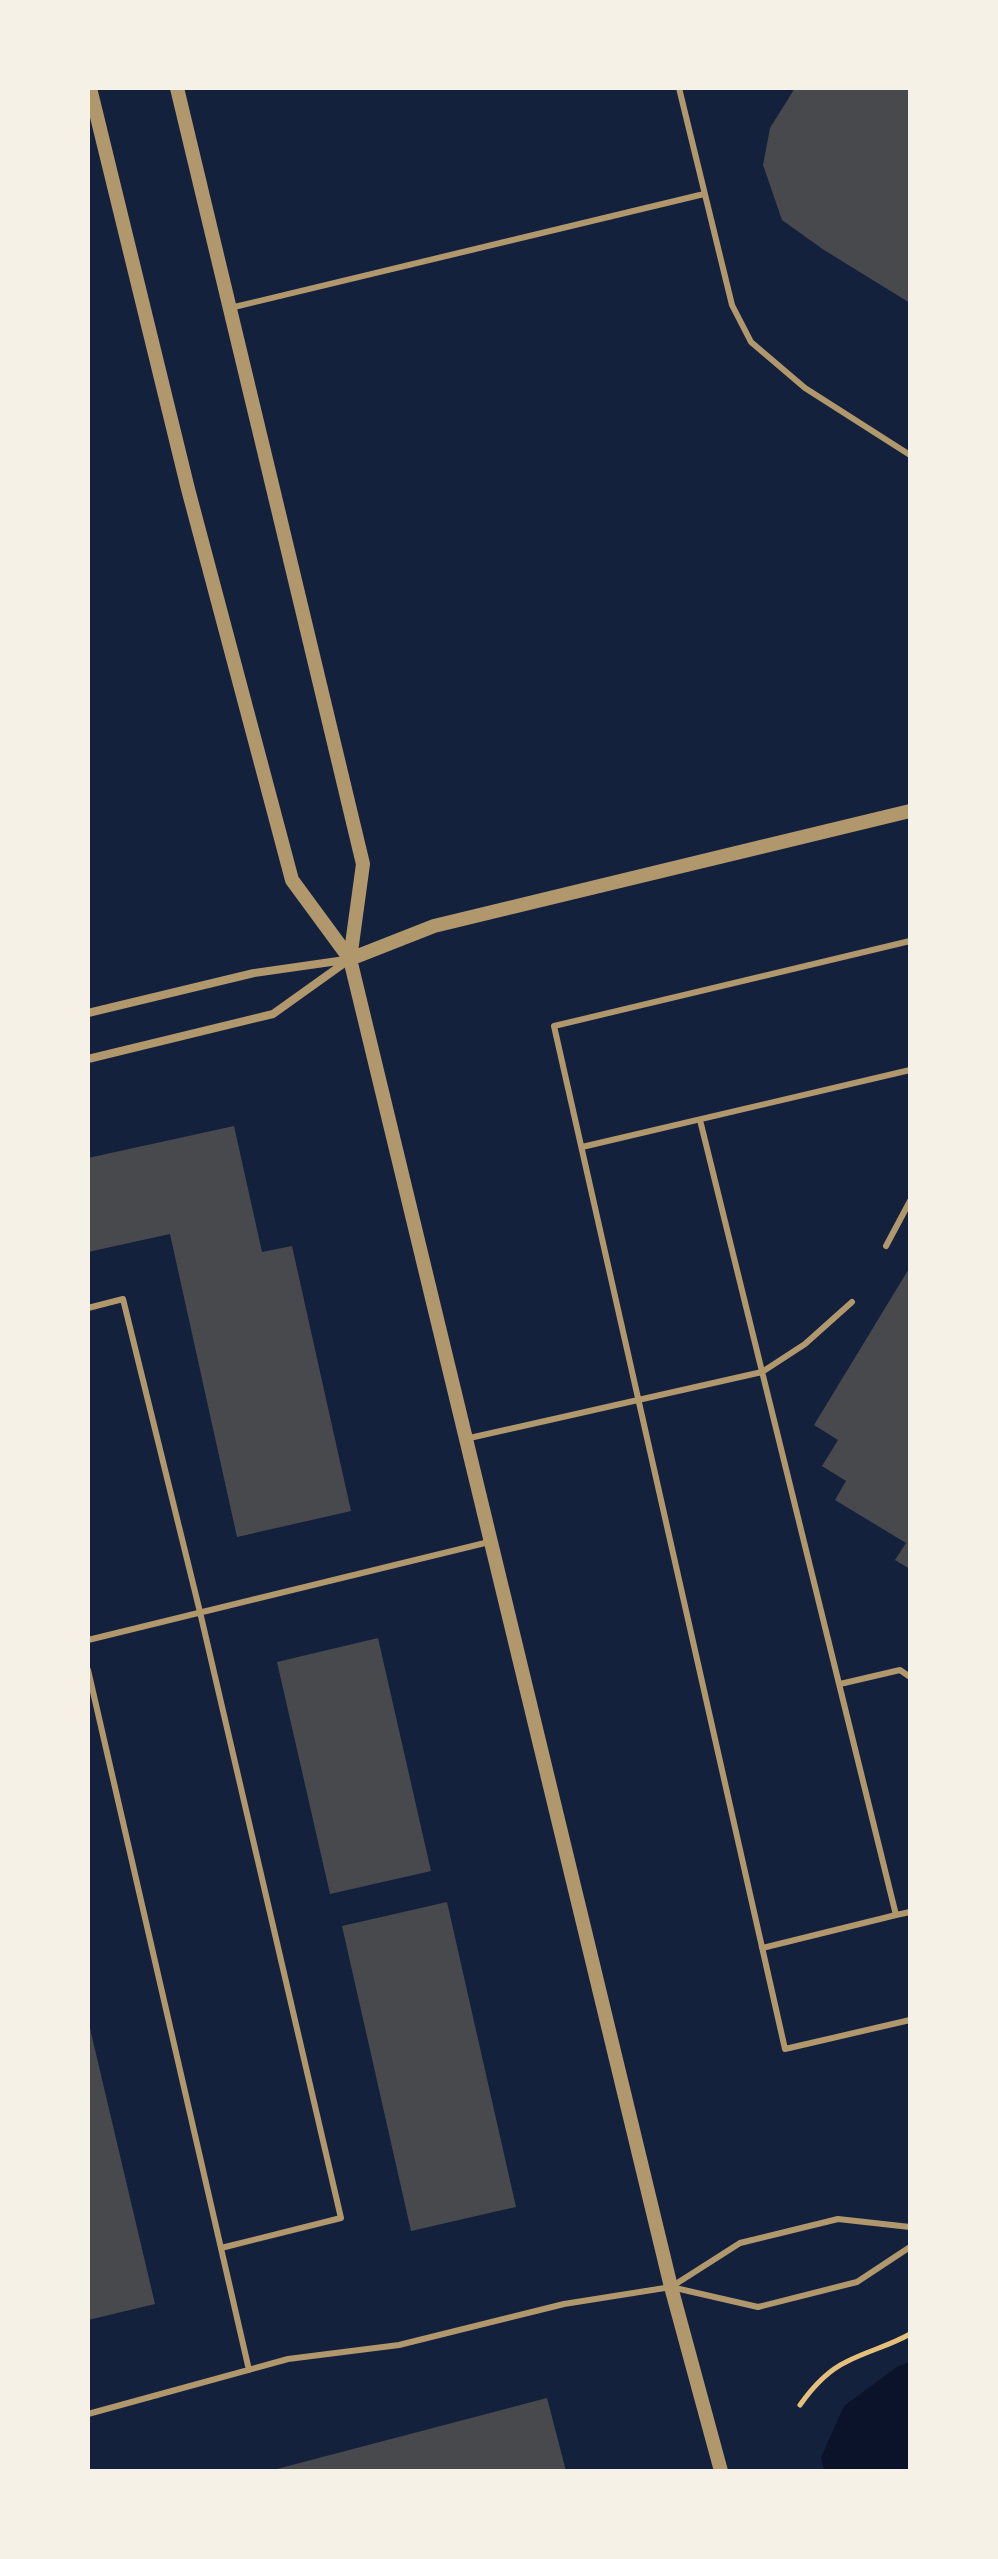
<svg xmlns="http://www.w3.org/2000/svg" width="998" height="2559" font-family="'PT Sans Narrow',sans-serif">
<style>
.water{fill:#0b132b}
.building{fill:#48494c}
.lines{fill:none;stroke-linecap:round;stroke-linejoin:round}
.path{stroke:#e5c07b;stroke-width:5}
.service{stroke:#b1986c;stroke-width:6}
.minor{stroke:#b1986c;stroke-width:8}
.tertiary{stroke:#b1986c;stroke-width:14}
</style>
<rect width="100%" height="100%" fill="#14213d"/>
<!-- water -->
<path class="water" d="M910 2362V2471H824L821 2457 844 2406 898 2366Z"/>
<!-- building -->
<path class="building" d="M795 88H910V303L824 250 782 220 763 165 770 128Z
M234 1126 262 1252 292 1246 351 1511 237 1537 170 1234 88 1252V1158Z
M910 1267V1569L895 1560 906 1543 835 1500 846 1481 822 1466 838 1440 814 1425Z
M378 1638 431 1871 330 1894 277 1662Z
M447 1902 516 2207 411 2231 342 1926Z
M88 2020 155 2304 88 2320Z
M547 2398 566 2471H273V2470Z"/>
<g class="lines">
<!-- path -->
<path class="path" d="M800 2405C812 2388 827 2371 846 2362 867 2351 889 2346 910 2334"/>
<!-- service -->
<path class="service" d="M679 88 732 305 751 342 805 388 910 455
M230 308 704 194
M910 941 554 1026 785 2049 910 2020
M700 1120 896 1915 910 1912
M582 1147 910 1070
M886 1246 910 1201
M88 1308 123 1299 200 1612 341 2218 221 2248
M465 1439 762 1372 805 1344 852 1302
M88 1640 489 1542
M88 1670 249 2370
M840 1684 900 1670 910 1677
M762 1948 896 1915
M671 2287 740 2243 838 2219 910 2227
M88 2414 288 2359 399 2345 564 2304 671 2287 758 2307 857 2282 910 2247"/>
<!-- minor -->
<path class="minor" d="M88 1013 254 973 345 960
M88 1059 273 1014 350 959"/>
<!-- tertiary -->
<path class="tertiary" d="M90 88 188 489 292 880 350 959 671 2287 721 2471
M177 88 363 864 350 959
M350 959 434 926 910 811"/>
</g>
<!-- border -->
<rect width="998" height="2559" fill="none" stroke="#f6f1e7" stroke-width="180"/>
</svg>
